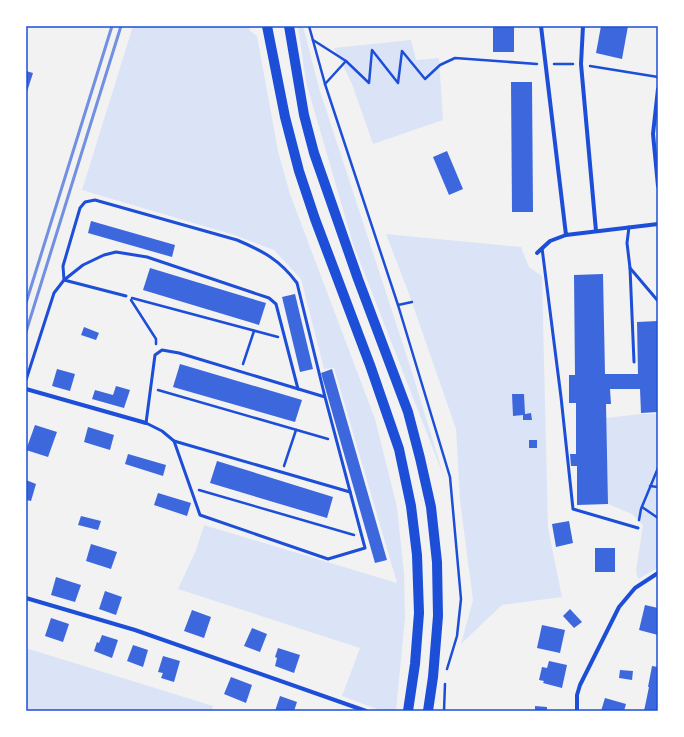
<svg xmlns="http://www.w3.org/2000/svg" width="684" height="737" font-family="Signika,sans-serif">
<rect width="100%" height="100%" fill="#f2f2f2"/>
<!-- green -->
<g fill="#dbe4f7">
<polygon points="133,26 251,26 249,30 257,36 278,151 290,194 375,419 397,507 404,573 405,618 396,711 382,711 342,696 360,648 178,589 196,550 204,525 397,583 334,368 324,369 301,279 274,250 234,235 82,190"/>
<polygon points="298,26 303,26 319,88 411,369 444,477 353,244 306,82"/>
<polygon points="411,40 416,60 439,58 443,120 373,144 352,84 334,48"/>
<polygon points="386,234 521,247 529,267 542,276 548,528 562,597 502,605 461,644 473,600 460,501 456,429 409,294"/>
<polygon points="641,414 658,414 658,568 638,579 636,571 643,525 632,514 608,504 606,418"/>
<polygon points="26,648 213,706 212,711 26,710"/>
</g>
<!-- building -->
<g fill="#3d67dc">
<rect x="493" y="26" width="21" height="26"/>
<polygon points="601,26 628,26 622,59 596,53"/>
<polygon points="26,71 33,73 26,95"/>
<polygon points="511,82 532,82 533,212 512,212"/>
<polygon points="447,151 463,189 449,195 433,157"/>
<polygon points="91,221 175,245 172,257 88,233"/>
<polygon points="150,268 266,303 259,325 143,290"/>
<polygon points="603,274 605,374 638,374 637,322 658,321 658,412 641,413 640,389 610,389 611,404 606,404 608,504 577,505 577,466 571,466 570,454 576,454 576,403 569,403 569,375 575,375 574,275"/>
<polygon points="295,294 313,369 300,372 282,297"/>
<polygon points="84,327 99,333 96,340 81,335"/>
<polygon points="180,364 302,400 295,422 173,387"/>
<polygon points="57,369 75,374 70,391 52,386"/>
<polygon points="332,369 387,560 375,563 321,373"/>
<polygon points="116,386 130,390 124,408 92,399 95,390 113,395"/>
<polygon points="512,394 524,394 525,414 531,413 532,420 523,420 523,415 513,416"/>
<polygon points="35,425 57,432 48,457 26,450"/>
<polygon points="88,427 114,435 110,450 84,442"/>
<rect x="529" y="440" width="8" height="8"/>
<polygon points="128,454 166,465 163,476 125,464"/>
<polygon points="217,461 333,497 327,518 210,483"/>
<polygon points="26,480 36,484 31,501 26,500"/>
<polygon points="158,493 191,503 187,516 154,505"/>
<polygon points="81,516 101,521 98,530 78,525"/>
<polygon points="569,521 573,543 556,547 552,524"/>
<polygon points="91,544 117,552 111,569 86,561"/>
<rect x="595" y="548" width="20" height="24"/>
<polygon points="56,577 81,585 75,602 51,595"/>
<polygon points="105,591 122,597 116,615 99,609"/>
<polygon points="645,605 658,608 658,635 639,630"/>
<polygon points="570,609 582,622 574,628 563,616"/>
<polygon points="192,610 211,617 204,638 184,631"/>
<polygon points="51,618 69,624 63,642 45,636"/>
<polygon points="542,625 565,630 560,653 537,648"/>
<polygon points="252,628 267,634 260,652 244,646"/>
<polygon points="102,635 118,640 112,658 94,651 97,642 99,643"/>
<polygon points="133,645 148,650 143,667 127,661"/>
<polygon points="278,648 300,655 294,673 275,666 277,658 275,657"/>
<polygon points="163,656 180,661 174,682 161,678 163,673 158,672"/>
<polygon points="549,661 567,665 562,688 543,683 544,681 539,680 542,667 547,668"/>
<polygon points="652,666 658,667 658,711 644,711 649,687 648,687"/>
<polygon points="620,670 633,671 632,680 619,678"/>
<polygon points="231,677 252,685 246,703 224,694"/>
<polygon points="280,696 297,702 294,711 275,711"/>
<polygon points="605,698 626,704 624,711 601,711"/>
<polygon points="535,706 547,707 547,711 535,711"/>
</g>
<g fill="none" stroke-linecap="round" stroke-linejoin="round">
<!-- path -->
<g stroke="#1d4ed8" stroke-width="2.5">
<polyline points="309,26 325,84 398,305 450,477 461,599 457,636 447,669"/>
<polyline points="313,40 346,61 369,83 372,50 398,83 402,51 425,79 440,65 455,58 537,64"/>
<polyline points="554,64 573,64"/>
<polyline points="590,66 658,77"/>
<polyline points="325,84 346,61"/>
<polyline points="132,298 278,337"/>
<polyline points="131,300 156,339 156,344"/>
<polyline points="398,305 412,302"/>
<polyline points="243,364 254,331"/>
<polyline points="158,390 328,439"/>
<polyline points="284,466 296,430"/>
<polyline points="650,486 658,487"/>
<polyline points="199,490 354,535"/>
<polyline points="642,507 658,518"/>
<polyline points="639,520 641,509 658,468"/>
<polyline points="444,711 445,684"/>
</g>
<!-- service -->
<g stroke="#1d4ed8" stroke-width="3">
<polyline points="629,227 627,243 630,268 658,301"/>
<polyline points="542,248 561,397 573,509 638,528"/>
<polyline points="630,268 634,362"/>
<polyline points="126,296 64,280 83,265 104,255 116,252 147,257 269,298 276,304 298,389"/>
<path d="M26,380L54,293L64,280L63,266L80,208L85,202L95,200L237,240C263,251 280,260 297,283L325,397L365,548L328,559L200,515L174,441L162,431L146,423L155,355L162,350L179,353L325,397"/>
<polyline points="174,441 350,492"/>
</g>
<!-- minor -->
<g stroke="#1d4ed8" stroke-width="4">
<polyline points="541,26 566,235 658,224"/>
<polyline points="583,26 581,64 596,231"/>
<polyline points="658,89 653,134 658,186"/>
<polyline points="537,253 550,241 566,235"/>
<polyline points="26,389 146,423"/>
<polyline points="26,598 135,630 366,711"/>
<polyline points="577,711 577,695 580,685 619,607 635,588 658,573"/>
</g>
<!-- primary -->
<g stroke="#1d4ed8" stroke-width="10">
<polyline points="267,26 285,117 299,171 315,219 370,365 399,449 411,506 417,555 419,613 415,664 408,711"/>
<polyline points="289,26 304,115 314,153 358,279 408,412 420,458 431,507 437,562 438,616 433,677 428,711"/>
</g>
<!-- rail -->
<g stroke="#7290e2" stroke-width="3">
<polyline points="26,303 112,26"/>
<polyline points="26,332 121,26"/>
</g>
</g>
<!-- border -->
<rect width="684" height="737" fill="none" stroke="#ffffff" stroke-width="54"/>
<rect x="27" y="27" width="630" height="683" fill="none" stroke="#1d4ed8" stroke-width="1.5"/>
</svg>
